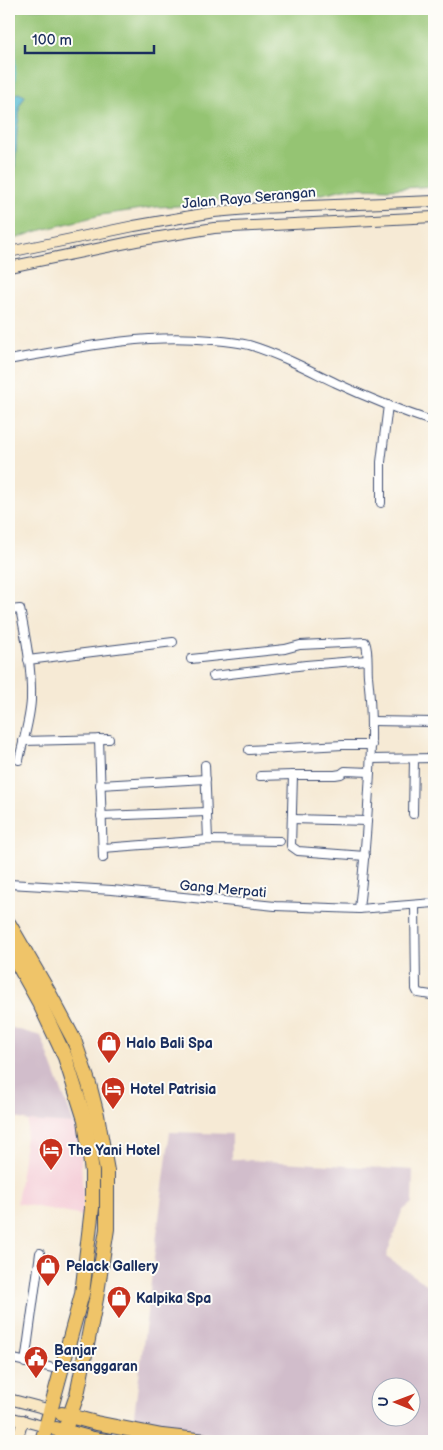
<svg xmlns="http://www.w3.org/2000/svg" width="443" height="1450" font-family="'Balsamiq Sans',sans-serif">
<rect width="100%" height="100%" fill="#fdfcf7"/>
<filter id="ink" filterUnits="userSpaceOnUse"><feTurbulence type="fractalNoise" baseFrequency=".02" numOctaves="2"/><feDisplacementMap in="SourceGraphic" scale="10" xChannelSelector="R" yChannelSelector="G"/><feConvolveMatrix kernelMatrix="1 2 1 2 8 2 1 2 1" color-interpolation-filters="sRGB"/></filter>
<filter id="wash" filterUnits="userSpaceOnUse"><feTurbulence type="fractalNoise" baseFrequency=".0096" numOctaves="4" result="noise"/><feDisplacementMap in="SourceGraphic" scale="20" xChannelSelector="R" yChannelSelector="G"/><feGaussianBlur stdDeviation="1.12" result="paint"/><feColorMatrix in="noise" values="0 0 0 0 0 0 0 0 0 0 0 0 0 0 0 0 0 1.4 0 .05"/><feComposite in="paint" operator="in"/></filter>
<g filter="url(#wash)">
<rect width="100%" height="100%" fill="#f6ead5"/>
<!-- built -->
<polygon fill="#f5cfd9" points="28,1121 74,1124 80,1145 83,1197 83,1216 17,1203"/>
<!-- industrial -->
<g fill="#d1bdcb" fill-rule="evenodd">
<polygon points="9,1027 41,1036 74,1124 28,1121 9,1116"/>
<path d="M170,1132L232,1134V1159L413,1170L412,1203L402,1211L386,1257L434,1289V1431L433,1441H277L203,1434L133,1424ZM380,1388H410V1418H380Z"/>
</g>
<!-- green -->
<polygon fill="#95c473" stroke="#587a68" points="16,9 434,9 434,186 388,189 355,188 344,189 322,194 289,194 199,202 178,206 156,207 101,215 34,232 12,240 17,128 19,117 19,106 25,96 18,93 10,98 9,107 9,25 13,25 17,12"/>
<!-- water -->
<polygon fill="#53bad1" stroke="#377498" points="18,93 25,96 19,106 19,117 17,128 9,283 9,107 10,98"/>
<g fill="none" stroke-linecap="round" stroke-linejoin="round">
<!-- stream -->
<polyline stroke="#53bad1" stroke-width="2.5" points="9,33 15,41 14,98"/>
</g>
</g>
<g filter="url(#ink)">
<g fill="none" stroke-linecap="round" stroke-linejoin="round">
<defs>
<g id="street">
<path d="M9,360C76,348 143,333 212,340C224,341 237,342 249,345C279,354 307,369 336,383C368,398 401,411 434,422"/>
<polyline points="381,503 381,462 388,405"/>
<path d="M9,610L20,609C26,638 32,669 31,700C30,720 23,741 19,760"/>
<path d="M191,659L285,649L300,645L365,642C369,651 367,665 368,676C373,720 371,761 368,806C366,840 363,874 359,909"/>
<polyline points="28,660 173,642"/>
<polyline points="213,676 306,665 367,660"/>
<polyline points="372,721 434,722"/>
<polyline points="99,739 103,858"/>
<polyline points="23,741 109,739"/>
<polyline points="249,750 343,745 372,745"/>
<polyline points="371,759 434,758"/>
<polyline points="205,765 208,840"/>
<polyline points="260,776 293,775"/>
<polyline points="100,785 206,779"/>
<polyline points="413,814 414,759"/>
<polyline points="101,816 207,812"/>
<polyline points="292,819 367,821"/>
<polyline points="103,848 208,840 280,841"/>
<polyline points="365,856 298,851 291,846 293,775 335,775 341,774 345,771 370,772"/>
<polyline points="9,884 112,890 275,906 359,909 434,903"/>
<polyline points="415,905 416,989 418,993 431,995"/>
<polyline points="9,1358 62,1370"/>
<polyline points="25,1363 40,1253"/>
</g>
<g id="secondary">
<polyline points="9,252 134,226 214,212 260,208 434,201"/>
<polyline points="9,267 136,241 214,228 434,217"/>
<polyline points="9,1399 51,1410"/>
<polyline points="9,1417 46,1427"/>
<polyline points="17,1441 23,1420"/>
</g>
<g id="highway">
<polyline points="9,924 49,993 74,1040 89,1084 97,1115 107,1171 107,1229 96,1299 77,1395 61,1441"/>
<polyline points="9,948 39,1002 65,1057 85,1120 92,1172 92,1208 82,1294 42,1441"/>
<polyline points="62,1414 96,1423 162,1436 206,1441"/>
<polyline points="56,1429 93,1439 106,1441"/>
</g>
</defs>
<!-- street casing -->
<use href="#street" stroke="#3c4b70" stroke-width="10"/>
<!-- secondary casing -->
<use href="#secondary" stroke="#3c4b70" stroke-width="12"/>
<!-- highway casing -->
<use href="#highway" stroke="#3c4b70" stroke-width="16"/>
<!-- street -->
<use href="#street" stroke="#fff" stroke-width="8"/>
<!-- secondary -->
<use href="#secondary" stroke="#f9e7c3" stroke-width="10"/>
<!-- highway -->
<use href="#highway" stroke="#efc469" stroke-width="14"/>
</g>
</g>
<!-- icons -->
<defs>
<symbol id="shop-pin" viewBox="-11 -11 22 30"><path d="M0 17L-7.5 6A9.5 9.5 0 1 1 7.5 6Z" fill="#c8321e" stroke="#fdfcf7"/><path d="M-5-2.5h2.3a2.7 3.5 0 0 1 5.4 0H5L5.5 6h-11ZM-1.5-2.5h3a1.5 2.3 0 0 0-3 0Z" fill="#fff"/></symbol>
<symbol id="hotel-pin" viewBox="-11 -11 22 30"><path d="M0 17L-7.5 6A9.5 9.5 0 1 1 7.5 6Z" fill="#c8321e" stroke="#fdfcf7"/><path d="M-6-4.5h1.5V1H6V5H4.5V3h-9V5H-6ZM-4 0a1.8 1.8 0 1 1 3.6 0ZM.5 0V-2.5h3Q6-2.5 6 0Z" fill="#fff"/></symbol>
<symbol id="civic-pin" viewBox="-11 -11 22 30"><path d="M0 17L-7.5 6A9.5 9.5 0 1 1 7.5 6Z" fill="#c8321e" stroke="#fdfcf7"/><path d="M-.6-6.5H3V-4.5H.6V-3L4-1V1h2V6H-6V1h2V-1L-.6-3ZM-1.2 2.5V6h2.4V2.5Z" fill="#fff"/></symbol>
</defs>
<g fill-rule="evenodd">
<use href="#shop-pin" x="95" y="1029" width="28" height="38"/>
<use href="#hotel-pin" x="99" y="1075" width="28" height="38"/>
<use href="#hotel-pin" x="37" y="1136" width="28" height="38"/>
<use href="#shop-pin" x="34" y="1252" width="28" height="38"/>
<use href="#shop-pin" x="105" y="1284" width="28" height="38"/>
<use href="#civic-pin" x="22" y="1344" width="28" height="38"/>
</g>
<g text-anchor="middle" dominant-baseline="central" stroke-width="4" stroke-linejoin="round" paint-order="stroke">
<!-- street labels -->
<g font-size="14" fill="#1b2f5e" stroke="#fdfcf7">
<text transform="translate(249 198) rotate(-5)">Jalan Raya Serangan</text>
<text transform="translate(223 889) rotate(5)">Gang Merpati</text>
</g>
<!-- poi labels -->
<g font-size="14" font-weight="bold" fill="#1b2f5e" stroke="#fdfcf7" text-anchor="start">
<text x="126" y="1043">Halo Bali Spa</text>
<text x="130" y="1089">Hotel Patrisia</text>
<text x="68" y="1150">The Yani Hotel</text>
<text x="66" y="1266">Pelack Gallery</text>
<text x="136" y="1298">Kalpika Spa</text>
<text x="54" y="1350">Banjar<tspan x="54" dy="16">Pesanggaran</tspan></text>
</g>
</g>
<!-- margin -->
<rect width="443" height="1450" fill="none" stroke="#fdfcf7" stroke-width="30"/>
<!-- north arrow -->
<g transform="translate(396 1402) rotate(271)"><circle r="24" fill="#fdfcf7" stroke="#a3aaba"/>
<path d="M0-4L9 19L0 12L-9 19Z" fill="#c8321e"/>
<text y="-8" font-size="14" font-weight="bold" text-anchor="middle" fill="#1b2f5e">U</text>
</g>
<!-- scale -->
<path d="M25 45v8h129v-8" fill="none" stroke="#1b2f5e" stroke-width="2.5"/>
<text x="32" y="45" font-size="15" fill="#1b2f5e" stroke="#fdfcf7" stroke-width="4" paint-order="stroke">100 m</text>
</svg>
